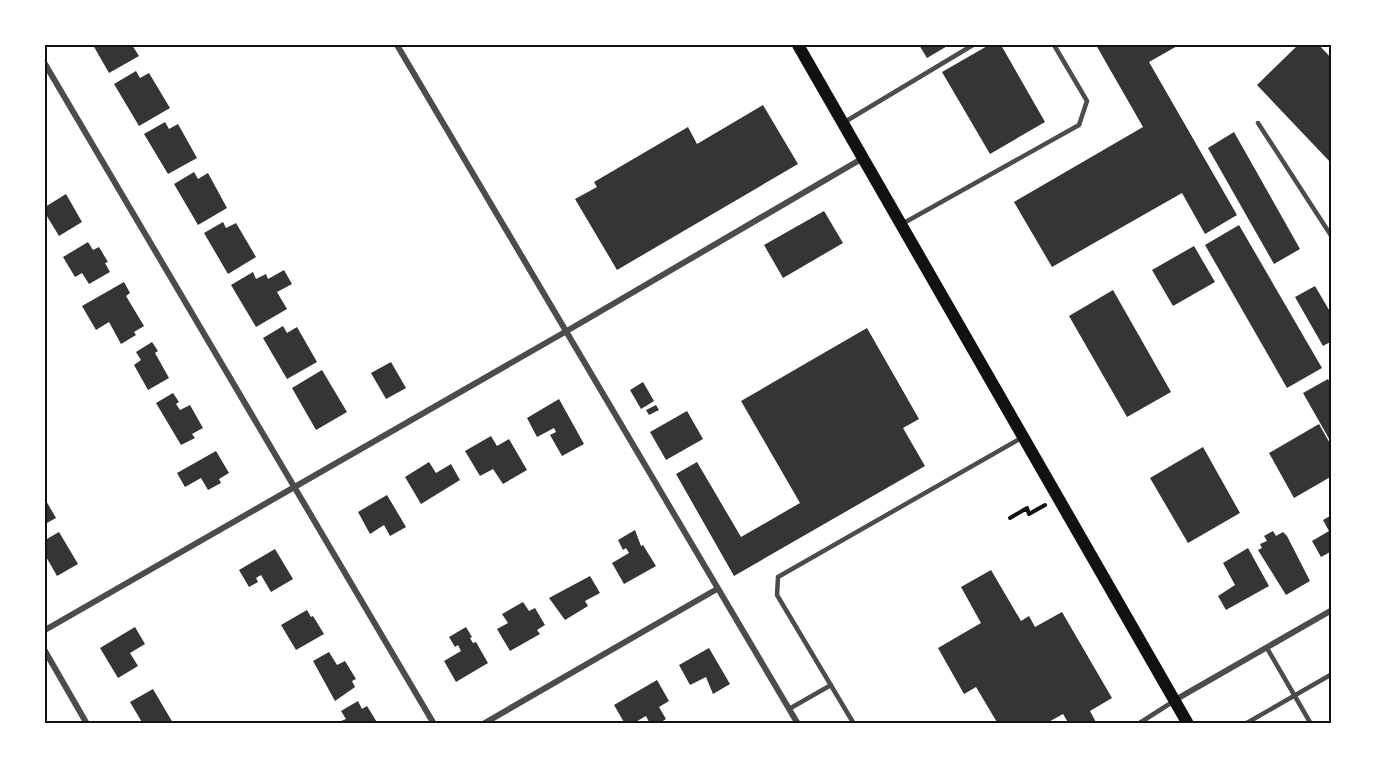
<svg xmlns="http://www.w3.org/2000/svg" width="1377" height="769" font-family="Ubuntu,sans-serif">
<rect width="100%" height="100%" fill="#fff"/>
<!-- building -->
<g fill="#353535">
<polygon points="93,45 132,45 139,56 109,73"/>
<polygon points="919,45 949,45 927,58"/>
<polygon points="989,45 1001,45 1045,122 990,154 942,72"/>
<polygon points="1096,45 1179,45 1149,62 1237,215 1205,234 1182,193 1052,267 1014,202 1143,127"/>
<polygon points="1298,45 1319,45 1332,59 1332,164 1257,85"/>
<polygon points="136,71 140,78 149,73 170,108 139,126 114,84"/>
<polygon points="763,105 798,164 617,270 575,199 597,187 594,182 688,127 697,144"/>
<polygon points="165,122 169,129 178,124 197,158 168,174 144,134"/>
<polygon points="1234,132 1300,249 1274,264 1208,148"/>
<polygon points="194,172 198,179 208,173 227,208 198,225 174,184"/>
<polygon points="66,194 82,222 59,236 45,213 45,207"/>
<polygon points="824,211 843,243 783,278 764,245"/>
<polygon points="223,222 226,228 236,223 256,257 228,274 204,233"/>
<polygon points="1239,225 1322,368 1287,388 1205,245"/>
<polygon points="88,242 93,250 99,247 108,262 105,263 110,272 89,284 82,273 75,277 63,257"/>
<polygon points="1194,246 1215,282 1173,306 1152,270"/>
<polygon points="284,270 292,284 277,292 287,309 256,327 231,285 253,272 256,279 266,274 268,279"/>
<polygon points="124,282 130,293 126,296 144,326 134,332 136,335 121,344 109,322 96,330 82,306"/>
<polygon points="1315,286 1332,315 1332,341 1323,346 1295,297"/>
<polygon points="1113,290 1171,392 1127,417 1069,316"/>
<polygon points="283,326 287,333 297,327 317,362 287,379 263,338"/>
<polygon points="867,328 919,419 903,428 925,466 734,576 676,474 697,462 741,537 800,503 741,401"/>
<polygon points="152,342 158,351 155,353 169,378 148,390 134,365 141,360 136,352"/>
<polygon points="391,362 406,388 386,399 371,373"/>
<polygon points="322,370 347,412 316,430 292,388"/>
<polygon points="1328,379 1332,386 1332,444 1303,393"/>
<polygon points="643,382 654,401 641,409 630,390"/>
<polygon points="173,393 179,402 176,404 180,410 190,405 203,428 192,434 195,438 181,445 156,403"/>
<polygon points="559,399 584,444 562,456 550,435 556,432 554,428 537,437 527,418"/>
<polygon points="656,405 659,410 649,415 646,410"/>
<polygon points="687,411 703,439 666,460 650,432"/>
<polygon points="1319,424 1332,447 1332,476 1294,498 1269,453"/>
<polygon points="491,436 497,446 509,439 527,470 503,484 493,469 480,476 465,451"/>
<polygon points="1203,447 1240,513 1188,543 1150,478"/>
<polygon points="216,451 229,473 219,479 221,483 208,490 201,478 185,487 177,473"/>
<polygon points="429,462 436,473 451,464 460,480 421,504 405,477"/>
<polygon points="387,495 406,527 390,536 384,525 370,534 358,512"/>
<polygon points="45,499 56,518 45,524"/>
<polygon points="1332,515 1332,551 1321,557 1312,541 1329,531 1323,520"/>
<polygon points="635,530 641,546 643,545 656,566 624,584 612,563 629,553 626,548 623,550 618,540"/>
<polygon points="1273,531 1276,536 1283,532 1287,536 1310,581 1286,595 1258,550 1262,548 1260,544 1267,541 1264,536"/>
<polygon points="59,532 78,564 57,576 45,555 45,540"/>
<polygon points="1248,548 1269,586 1226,610 1218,596 1235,585 1223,563"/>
<polygon points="275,549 293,579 271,592 261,575 256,578 258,582 249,587 239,570"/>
<polygon points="991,570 1021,621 1029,616 1035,627 1062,612 1112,698 1090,711 1097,724 1069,724 1063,714 1045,724 998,724 976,687 964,694 938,648 981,623 961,587"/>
<polygon points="590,576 600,593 585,601 588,606 565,620 549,598"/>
<polygon points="523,602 529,611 535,608 545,625 537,630 540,634 510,651 497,629 508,623 502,614"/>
<polygon points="307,610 311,617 313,616 324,634 296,650 281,625"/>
<polygon points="135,627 145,644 130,653 138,666 118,678 100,648"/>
<polygon points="466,627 472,637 470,638 473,643 476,642 488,663 456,682 444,661 461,651 458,645 455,647 449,637"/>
<polygon points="709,648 730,684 713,694 706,677 690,685 679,665"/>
<polygon points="329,652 337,665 345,661 356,679 352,681 355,687 335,701 313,661"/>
<polygon points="657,680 669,701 659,707 666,719 658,724 650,724 646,716 632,724 625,724 614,705"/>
<polygon points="153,689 173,723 171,724 143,724 130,702"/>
<polygon points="358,701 362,709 367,706 378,724 343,724 341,721 346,719 341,711"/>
</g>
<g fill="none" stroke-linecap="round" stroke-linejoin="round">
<!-- path -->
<polyline stroke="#111" stroke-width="4" points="1010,518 1027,508 1029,514 1045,505"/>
<!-- service -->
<g stroke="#4c4c4c" stroke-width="4.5">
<polyline points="843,123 973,45"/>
<polyline points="1258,123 1332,237"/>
<polyline points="902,224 1079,125 1087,101 1054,45"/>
<polyline points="1267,648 1311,724"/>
<polyline points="789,709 831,685"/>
<polyline points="854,724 777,595 778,577 1023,437"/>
<polyline points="1138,724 1174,701"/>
<polyline points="1245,724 1332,674"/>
</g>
<!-- minor -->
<g stroke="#4c4c4c" stroke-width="6">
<polyline points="397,45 798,724"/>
<polyline points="45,64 434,724"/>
<polyline points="45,630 565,332 863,158"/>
<polyline points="45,651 87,724"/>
<polyline points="1175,700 1332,610"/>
<polyline points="483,724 717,589"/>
</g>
<!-- secondary -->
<polyline stroke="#111" stroke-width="12" points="798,45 1188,724"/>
</g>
<!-- border -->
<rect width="1377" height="769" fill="none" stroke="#ffffff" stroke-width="93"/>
<rect x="46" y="46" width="1284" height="676" fill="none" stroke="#111" stroke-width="2"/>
</svg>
